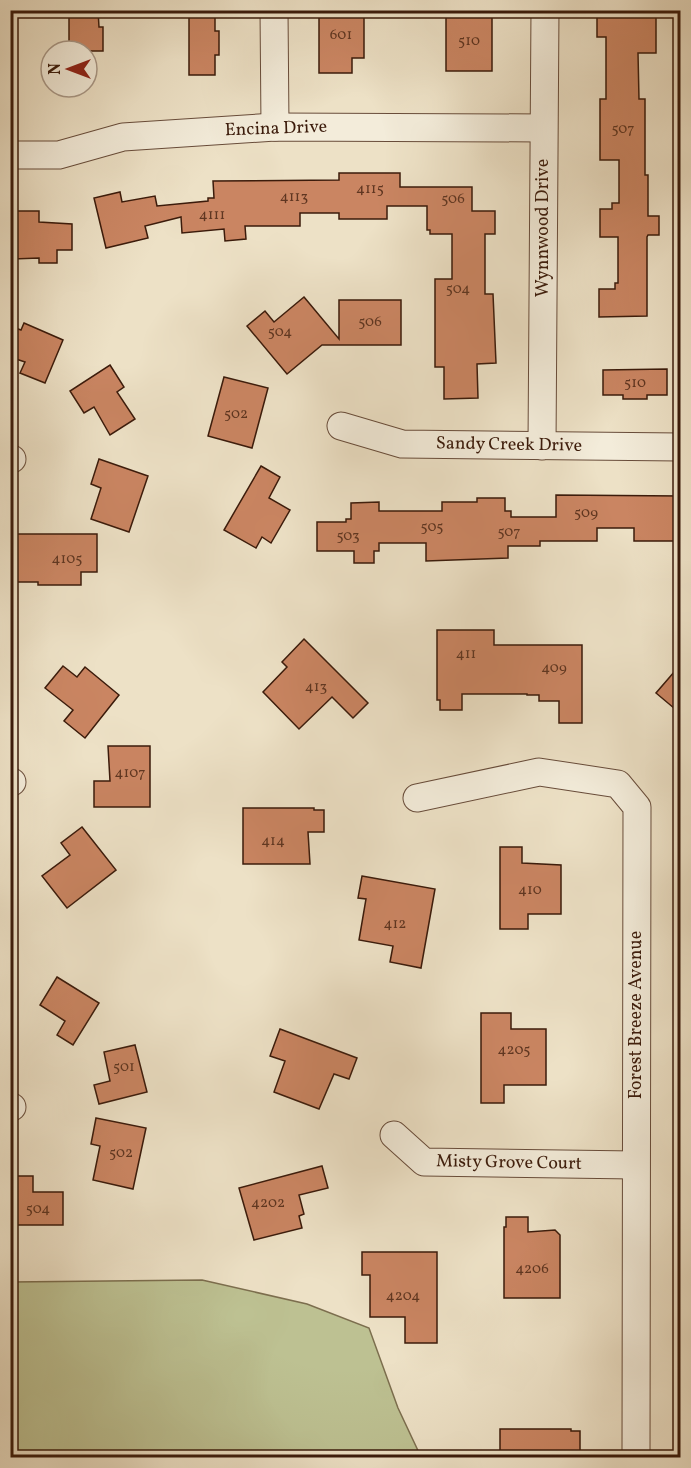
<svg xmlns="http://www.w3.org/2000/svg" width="691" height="1468" font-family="Vollkorn,serif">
<rect width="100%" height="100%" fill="#ede1c6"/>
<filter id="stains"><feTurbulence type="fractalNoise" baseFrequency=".00333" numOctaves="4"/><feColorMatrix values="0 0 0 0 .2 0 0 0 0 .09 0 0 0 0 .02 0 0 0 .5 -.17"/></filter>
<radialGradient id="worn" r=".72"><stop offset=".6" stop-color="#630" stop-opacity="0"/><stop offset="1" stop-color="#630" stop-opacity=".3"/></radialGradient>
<!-- green -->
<polygon fill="#bdc192" stroke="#7c6e4e" stroke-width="1.5" points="202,1280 307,1304 369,1328 398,1408 421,1457 11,1457 11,1282"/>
<!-- water -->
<polygon fill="#99beb5" stroke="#737d71" stroke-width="1.5" points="674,946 680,946 680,1271 679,1271"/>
<!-- building -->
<g fill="#ca8562" stroke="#3b1b0b" stroke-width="1.5">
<polygon points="69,10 98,10 99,27 103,27 103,51 69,51"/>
<rect x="446" y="10" width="46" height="61"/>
<polygon points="189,11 215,11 215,31 219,31 219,55 215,55 215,75 189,75"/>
<polygon points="319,12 364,12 364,58 352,58 352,73 319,73"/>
<polygon points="597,16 656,16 656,53 638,53 639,99 645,99 645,175 648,175 648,216 659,216 659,235 648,235 647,237 647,316 599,317 599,289 615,289 615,283 618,283 618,237 600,237 600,209 612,209 612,203 619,203 619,160 600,160 600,99 606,99 606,37 597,37"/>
<polygon points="339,173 400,173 400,187 472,187 472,211 495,211 495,234 485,234 485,294 493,294 496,363 477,364 478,398 444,399 444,367 435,367 435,279 452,279 452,234 430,234 430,230 427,230 427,206 387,206 387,219 339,219 339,213 300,213 300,226 245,226 246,239 225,241 224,229 182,233 181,217 145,226 148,238 106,248 94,198 120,192 122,202 155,196 157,206 208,201 208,198 214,198 213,181 339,180"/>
<polygon points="12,211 39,211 39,222 72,224 72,250 57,250 57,263 39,263 39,258 13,259"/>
<polygon points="304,297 339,339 339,300 401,300 401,345 322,345 287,374 247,326 265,311 274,322"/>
<polygon points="24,323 63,340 45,383 20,373 25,362 10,357 10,326 21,330"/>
<polygon points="110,365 124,387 117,392 135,419 110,435 94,407 84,413 70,391"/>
<polygon points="667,369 667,395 647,395 647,399 623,399 623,395 603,395 603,370"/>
<polygon points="224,377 268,388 252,448 208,436"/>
<polygon points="99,459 148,476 129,532 91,519 101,488 91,484"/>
<polygon points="261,466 280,477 269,498 290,510 271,543 262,537 256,548 224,530"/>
<polygon points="556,495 681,496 681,541 634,541 634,528 597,528 597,541 540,541 540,546 508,546 508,558 426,561 426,543 379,543 379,551 374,551 374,563 354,563 354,551 317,551 317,522 346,522 346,519 351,519 351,503 379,502 379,511 442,511 442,502 477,502 477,498 505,498 505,511 511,511 511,517 556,517"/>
<polygon points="10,534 97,534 97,572 81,572 81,585 38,585 38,582 10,582"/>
<polygon points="437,630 494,630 494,645 582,645 582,723 559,723 559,701 539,701 539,695 527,695 527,694 462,694 462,710 440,710 440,700 437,700"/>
<polygon points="304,639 368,703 353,718 332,697 299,729 263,692 287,667 282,662"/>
<polygon points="681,664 681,714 656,693"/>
<polygon points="63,666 77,677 85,667 119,695 85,738 64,721 73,710 45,688"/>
<polygon points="108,746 150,746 150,807 94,807 94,781 110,781"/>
<polygon points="243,808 314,808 314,810 324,810 324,832 308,832 310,864 243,864"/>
<polygon points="82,827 116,870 67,908 42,876 70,855 61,843"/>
<polygon points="500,847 522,847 522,863 561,865 561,914 528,914 528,929 500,929"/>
<polygon points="362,876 435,889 421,968 390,962 393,946 359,940 366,899 358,898"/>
<polygon points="57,977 99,1003 73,1045 57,1035 65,1021 40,1005"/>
<polygon points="481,1013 511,1013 511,1029 546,1029 546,1085 504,1085 504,1103 481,1103"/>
<polygon points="280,1029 357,1058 349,1079 334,1074 319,1109 274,1092 285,1061 270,1056"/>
<polygon points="135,1045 147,1092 99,1104 94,1085 110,1081 104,1052"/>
<polygon points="96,1118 146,1128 133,1189 93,1180 100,1146 91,1144"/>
<polygon points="322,1166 328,1188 299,1195 304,1214 299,1216 302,1228 254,1240 239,1188"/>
<polygon points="14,1176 33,1176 33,1192 63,1192 63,1225 14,1225"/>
<polygon points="506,1217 528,1217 528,1232 555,1230 560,1235 560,1298 504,1298 504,1227 506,1227"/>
<polygon points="362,1252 437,1252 437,1343 405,1343 405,1317 370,1317 370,1275 362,1275"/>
<polygon points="500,1429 571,1429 571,1431 580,1431 580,1454 560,1454 560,1458 500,1458"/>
</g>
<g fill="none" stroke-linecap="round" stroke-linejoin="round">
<defs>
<g id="minor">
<polyline points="274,10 275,127"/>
<polyline points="10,155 59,155 123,137 275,127 543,128"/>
<polyline points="341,426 402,444 680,447"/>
<polyline points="542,446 545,10"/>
<polyline points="10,459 12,459"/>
<polyline points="10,782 12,782"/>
<polyline points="417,798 539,772 618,784 637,807 636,1458"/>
<polyline points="10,1107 12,1107"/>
<polyline points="394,1135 424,1162 635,1165"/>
</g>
</defs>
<!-- minor casing -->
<use href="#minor" stroke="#684c3a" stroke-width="29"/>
<!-- minor -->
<use href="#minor" stroke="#f3ecda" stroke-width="27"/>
</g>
<g text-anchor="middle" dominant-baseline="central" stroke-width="4.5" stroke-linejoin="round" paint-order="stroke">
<!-- number labels -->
<g font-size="15" fill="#5f3621">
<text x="341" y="35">601</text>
<text x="469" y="41">510</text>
<text x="623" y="129">507</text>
<text x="370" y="189">4115</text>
<text x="294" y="197">4113</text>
<text x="453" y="199">506</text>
<text x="212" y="215">4111</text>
<text x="458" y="289">504</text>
<text x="370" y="322">506</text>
<text x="280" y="332">504</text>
<text x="635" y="383">510</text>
<text x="236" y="414">502</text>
<text x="586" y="513">509</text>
<text x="432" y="527">505</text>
<text x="509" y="532">507</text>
<text x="348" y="536">503</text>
<text x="67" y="559">4105</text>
<text x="466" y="654">411</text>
<text x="554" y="668">409</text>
<text x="316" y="687">413</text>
<text x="130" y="773">4107</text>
<text x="273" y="841">414</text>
<text x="530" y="890">410</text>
<text x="395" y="924">412</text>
<text x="514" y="1050">4205</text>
<text x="124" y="1067">501</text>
<text x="121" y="1153">502</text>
<text x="268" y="1203">4202</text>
<text x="38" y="1209">504</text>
<text x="532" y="1269">4206</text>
<text x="403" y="1296">4204</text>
</g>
<!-- street labels -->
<g font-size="18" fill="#3b1b0b" stroke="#f3ecda">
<text transform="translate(276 129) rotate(-2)">Encina Drive</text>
<text transform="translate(543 228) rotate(-90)">Wynnwood Drive</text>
<text transform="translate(509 445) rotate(1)">Sandy Creek Drive</text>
<text transform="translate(636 1015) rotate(-90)">Forest Breeze Avenue</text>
<text transform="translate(509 1163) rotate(1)">Misty Grove Court</text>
</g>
</g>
<!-- margin -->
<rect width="691" height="1468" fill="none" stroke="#ede1c6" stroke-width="36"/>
<rect x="12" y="12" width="667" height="1444" fill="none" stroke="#3b1b0b" stroke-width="3"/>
<rect x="18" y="18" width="655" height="1432" fill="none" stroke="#3b1b0b" stroke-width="1.5"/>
<!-- north arrow -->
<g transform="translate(69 69) rotate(270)"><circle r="28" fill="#f3ecda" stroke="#a99887" stroke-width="1.5"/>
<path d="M0-4.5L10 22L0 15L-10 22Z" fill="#8f2418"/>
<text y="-9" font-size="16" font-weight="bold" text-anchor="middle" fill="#3b1b0b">N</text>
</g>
<rect width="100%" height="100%" filter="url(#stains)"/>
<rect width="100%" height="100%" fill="url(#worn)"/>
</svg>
